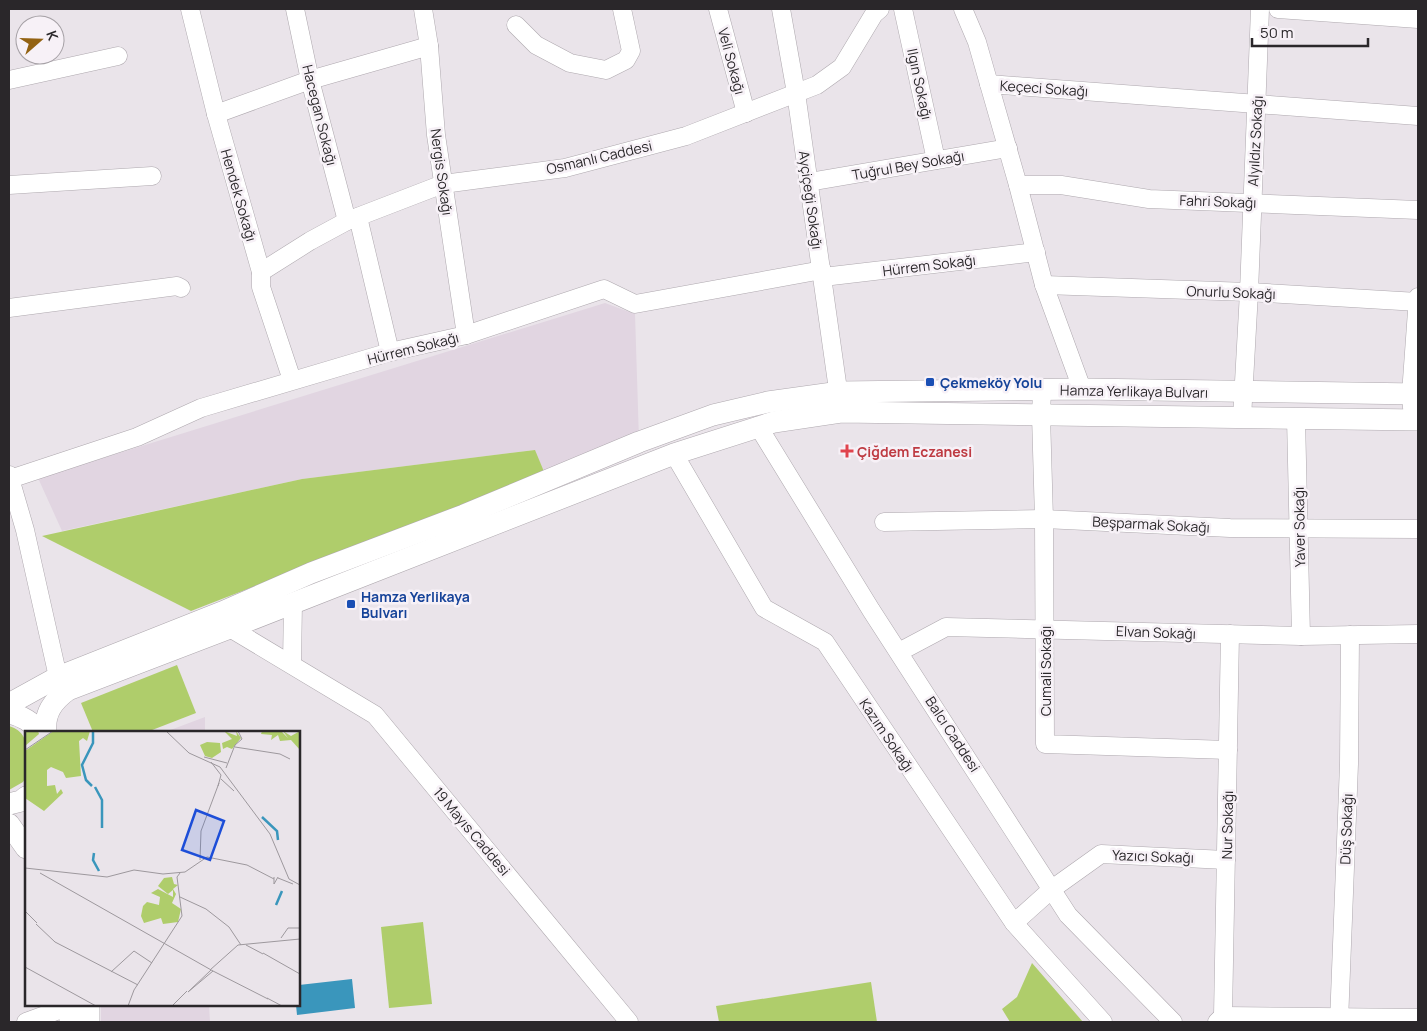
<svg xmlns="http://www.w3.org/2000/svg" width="1427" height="1031" font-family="Manrope,sans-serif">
<rect width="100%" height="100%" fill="#eae4ea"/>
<!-- built -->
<g fill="#e1d5e1">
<polygon points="605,303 635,314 639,440 545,474 534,450 302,479 62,531 38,478"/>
<polygon points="205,717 205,732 165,732"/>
<polygon points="101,1005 209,1005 210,1022 101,1022"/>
</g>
<!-- green -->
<g fill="#afcd6b">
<polygon points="535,450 545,474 191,611 42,536 302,479"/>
<polygon points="177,665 196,713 147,732 93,732 81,703"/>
<path d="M9,726C33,733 26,757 26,777L23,782L9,790Z"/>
<polygon points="423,922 432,1004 389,1008 381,927"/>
<polygon points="1032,963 1083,1022 1010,1022 1002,1009 1017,997"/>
<polygon points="871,982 877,1022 719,1022 716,1006"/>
</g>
<!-- water -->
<polygon fill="#3a96bc" points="352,979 355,1008 297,1015 296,1005 299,1005 299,985"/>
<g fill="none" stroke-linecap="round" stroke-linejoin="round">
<defs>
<g id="minor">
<polyline points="190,9 216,114 261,272 261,287 292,380"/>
<polyline points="295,9 310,80 347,221"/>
<polyline points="423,9 429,46 436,135 466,335"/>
<polyline points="718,9 746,113"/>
<polyline points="781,9 796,93 840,404"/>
<polyline points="903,9 936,160"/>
<polyline points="963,9 977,42 989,84"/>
<polyline points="1278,9 1418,19"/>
<polyline points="516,25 536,45 570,63 606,70 626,60 631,51 622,9"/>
<polyline points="9,80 118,56"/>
<polyline points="216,114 310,80 429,46"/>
<polyline points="809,182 1008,148"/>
<polyline points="9,185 152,176"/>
<polyline points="1018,185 1061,185 1149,199 1418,210"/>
<polyline points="358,217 390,352"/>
<polyline points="261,272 310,241 347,221 443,184 565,168 686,136 817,85 842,67 874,14 880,9"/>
<polyline points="823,277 1036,252"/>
<polyline points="1044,285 1249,292 1418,302"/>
<polyline points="9,308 177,286 181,288"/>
<polyline points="1082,389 1044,285 1018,185 989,84 1418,116"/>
<polyline points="1042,390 1041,415 1044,519 1045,744 1228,750"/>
<polyline points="1242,418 1249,292 1260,9"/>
<polyline points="1296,418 1301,636"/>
<polyline points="1413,420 1411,394 1418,297"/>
<polyline points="758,426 871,610 1068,915 1173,1022"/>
<polyline points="674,454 764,608 825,642 1014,923 1103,1022"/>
<polyline points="9,475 25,530 58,677"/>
<polyline points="10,479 137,437 201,408 390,352 466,335 604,289 635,304 822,270"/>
<polyline points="884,522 1044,519 1230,528 1418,529"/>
<polyline points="230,628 375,715 629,1022"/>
<polyline points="899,652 946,627 1301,636 1418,634"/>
<polyline points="292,664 293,602"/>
<polyline points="1014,923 1052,889 1101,854 1226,860"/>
<polyline points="1223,1016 1230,634"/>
<polyline points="26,1022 70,1006"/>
<polyline points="1217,1022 1223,1016 1418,1018"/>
<polyline points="1339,1022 1349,764 1350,635"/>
</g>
<g id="major">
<polyline points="9,704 58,677 222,612 311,573 464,515 639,442 713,415 768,402 840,392 1082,389 1418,394"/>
<path d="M9,713C23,716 31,722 41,732"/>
<path d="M46,732C44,713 53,701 68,690L230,628L674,454L774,422L841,412L1418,420"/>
<polyline points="9,804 21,801 26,797"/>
<polyline points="9,824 26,848"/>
<polyline points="70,1005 70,1022"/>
<polyline points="89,1005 89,1022"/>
</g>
</defs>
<!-- minor casing -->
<use href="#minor" stroke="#aea8ae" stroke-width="19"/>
<!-- major casing -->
<use href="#major" stroke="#aea8ae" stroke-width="22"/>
<!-- minor -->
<use href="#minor" stroke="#fff" stroke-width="18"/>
<!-- major -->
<use href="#major" stroke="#fff" stroke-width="21"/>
</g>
<!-- markers -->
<g fill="#1a4fb4" stroke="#f7f1f7" stroke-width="2">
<rect x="925" y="377" width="10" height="10" rx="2.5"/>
<rect x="346" y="599" width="10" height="10" rx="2.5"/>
</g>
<path fill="#e0444e" stroke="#f7f1f7" stroke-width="2" d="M844.5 443.5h5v5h5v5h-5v5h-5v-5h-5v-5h5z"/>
<g text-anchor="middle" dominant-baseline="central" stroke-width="5" stroke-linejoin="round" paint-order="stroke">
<!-- street labels -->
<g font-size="14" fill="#2a272a" stroke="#f7f1f7">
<text transform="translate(732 61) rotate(75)">Veli Sokağı</text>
<text transform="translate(920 84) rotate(78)">Ilgın Sokağı</text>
<text transform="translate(1044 88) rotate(4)">Keçeci Sokağı</text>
<text transform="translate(320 115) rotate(76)">Hacegan Sokağı</text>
<text transform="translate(1255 141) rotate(-87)">Alyıldız Sokağı</text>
<text transform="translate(599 157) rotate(-13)">Osmanlı Caddesi</text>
<text transform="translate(908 165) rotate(-10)">Tuğrul Bey Sokağı</text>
<text transform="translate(442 172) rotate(82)">Nergis Sokağı</text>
<text transform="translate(239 195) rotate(74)">Hendek Sokağı</text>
<text transform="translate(811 200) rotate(82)">Ayçiçeği Sokağı</text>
<text transform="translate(1218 201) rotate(2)">Fahri Sokağı</text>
<text transform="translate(929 265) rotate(-7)">Hürrem Sokağı</text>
<text transform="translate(1231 292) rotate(2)">Onurlu Sokağı</text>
<text transform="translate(413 348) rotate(-14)">Hürrem Sokağı</text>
<text transform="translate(1134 391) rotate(1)">Hamza Yerlikaya Bulvarı</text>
<text transform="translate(1151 524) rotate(3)">Beşparmak Sokağı</text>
<text transform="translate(1299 527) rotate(-91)">Yaver Sokağı</text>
<text transform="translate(1156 632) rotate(2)">Elvan Sokağı</text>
<text transform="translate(1045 671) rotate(-90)">Cumali Sokağı</text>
<text transform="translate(953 734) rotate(57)">Balcı Caddesi</text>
<text transform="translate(887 735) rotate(56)">Kazım Sokağı</text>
<text transform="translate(1227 825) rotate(-89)">Nur Sokağı</text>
<text transform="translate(1346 829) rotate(-88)">Düş Sokağı</text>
<text transform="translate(472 831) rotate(50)">19 Mayıs Caddesi</text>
<text transform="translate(1153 856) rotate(2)">Yazıcı Sokağı</text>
</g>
<!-- transit labels -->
<g font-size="14" font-weight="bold" fill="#164399" stroke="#f7f1f7" text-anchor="start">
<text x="940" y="382">Çekmeköy Yolu</text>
<text x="361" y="596">Hamza Yerlikaya<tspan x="361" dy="16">Bulvarı</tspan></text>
</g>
<!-- health labels -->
<g font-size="14" font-weight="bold" fill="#be3a42" stroke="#f7f1f7" text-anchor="start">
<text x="857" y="451">Çiğdem Eczanesi</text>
</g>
</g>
<!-- overview -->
<g transform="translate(25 731)">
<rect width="275" height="275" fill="#eae4ea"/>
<path d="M0,0H13L14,3L0,15ZM65,0L62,10L58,7L54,10L56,45L41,47L38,41L26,36L22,39V55L30,54L32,63L36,58L38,62L19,80L0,67V20L27,1ZM199,0L212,5L211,0L216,7L207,18L202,16L198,18L197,12L207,8ZM237,0L257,1L263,7L258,0L266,5L275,0V19L266,9L255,10L253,4L246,9L247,4L236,3ZM182,11L195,12L196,21L187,27L180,25L175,14ZM139,147L147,146L149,153L153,154L148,158L151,163L147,172L156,178L153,191L138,193L136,187L119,192L116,185L118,175L122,171L134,174L135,166L126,162L133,158L148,166V159L143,163L133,155Z" fill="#afcd6b"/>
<path fill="none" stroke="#3a96bc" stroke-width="2.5" d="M67,55L61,49L57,34L68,12V0M70,56L77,69V97M237,86L252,100L253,109M69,122L68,129L74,140M251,174L257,160"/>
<path fill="none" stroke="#9d989d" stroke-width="1" d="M141,0L164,22L195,36L245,103L264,148L275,154M210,16L255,23L265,28M0,19L28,0M179,26L202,32M186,31L196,44L193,55M201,37L210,14L217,8L213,0M196,48L209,60M175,129L176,100L194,52M0,137L82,146L109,139L138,143L160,141L182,126L222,134L249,148M15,142L188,240M249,146V153L253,146M253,147L268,153M155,166L181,178L204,196L216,214M0,180L12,192M11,193L30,211L113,254M256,207L263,197H275M221,214L238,223M238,222L275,243M0,236L71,275M185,239L213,214L275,208M186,239L163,261L188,240M188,240L243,268M86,241L109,220L127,232M242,267L257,275M103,275L109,259L157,185L152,146L155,142M147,275L162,260"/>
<path fill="#1d4ed8" fill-opacity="0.15" stroke="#1d4ed8" stroke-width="2.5" d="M171,79L199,90L185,129L157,119Z"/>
<rect width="275" height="275" fill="none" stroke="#2a272a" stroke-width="2.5"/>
</g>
<!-- border -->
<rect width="1427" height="1031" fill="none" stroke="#2a272a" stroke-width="20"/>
<!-- north arrow -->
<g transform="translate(40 40) rotate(70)"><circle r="24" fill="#f7f1f7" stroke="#a5a0a5"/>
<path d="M0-4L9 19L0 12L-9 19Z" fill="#936212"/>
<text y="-8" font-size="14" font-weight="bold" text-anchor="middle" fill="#2a272a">K</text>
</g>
<!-- scale -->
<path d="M1252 38v8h116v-8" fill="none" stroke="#2a272a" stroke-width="2.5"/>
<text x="1260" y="38" font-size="15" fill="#2a272a" stroke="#f7f1f7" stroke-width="4" paint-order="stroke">50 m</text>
</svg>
